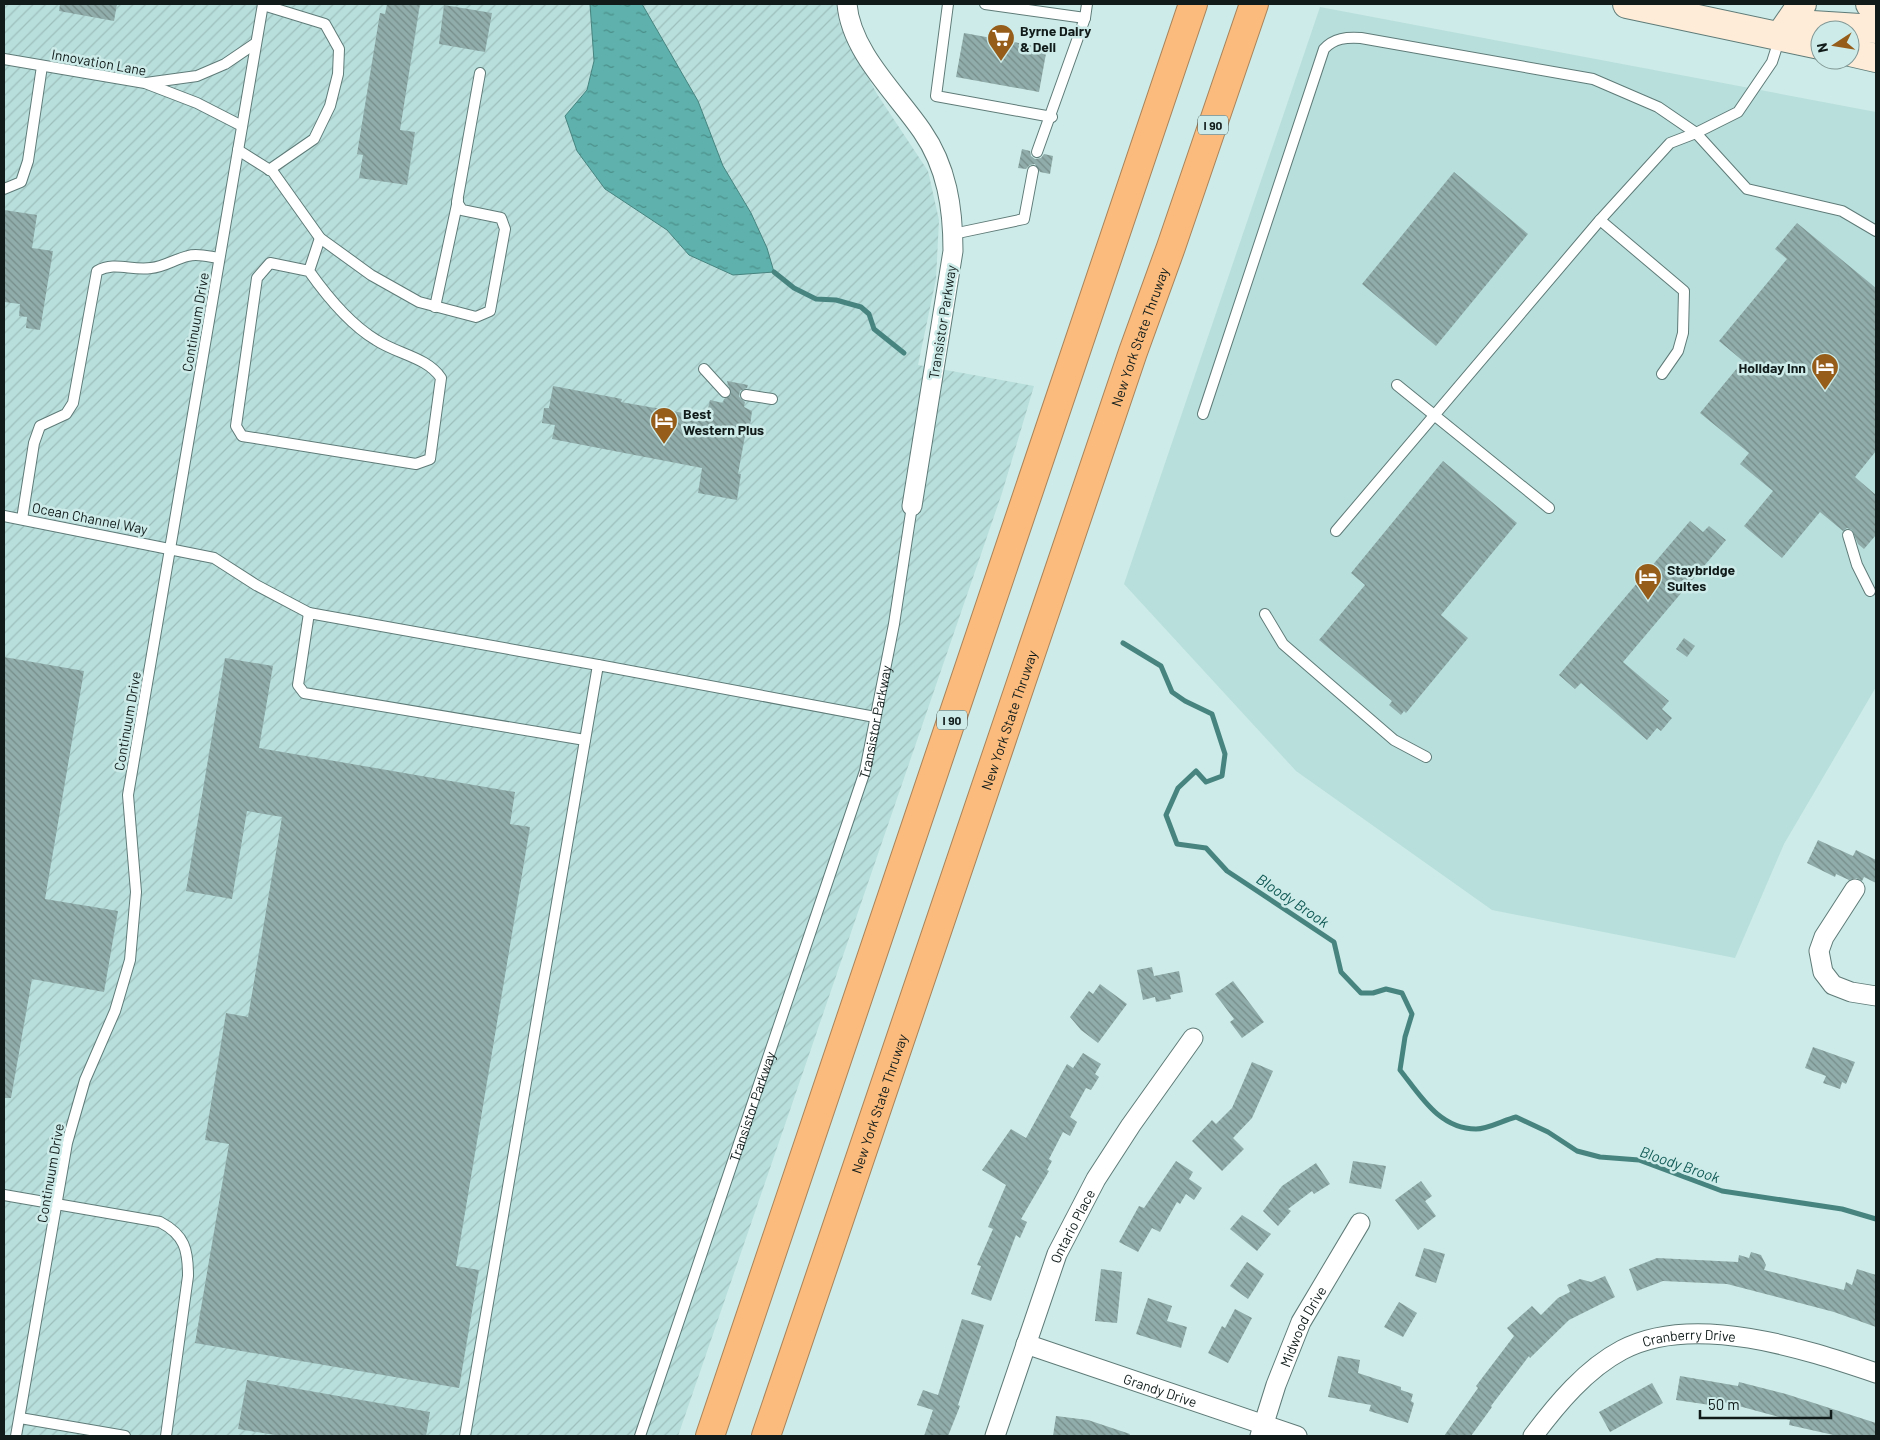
<svg xmlns="http://www.w3.org/2000/svg" width="1880" height="1440" font-family="Barlow,sans-serif">
<defs>
<pattern id="industrial-furrows" width="10" height="10" patternUnits="userSpaceOnUse" patternTransform="scale(1.25)"><rect width="10" height="10" fill="#b8dfdc"/><path d="M-1 1l2-2M0 10L10 0M9 11l2-2" fill="none" stroke="#9dbfbc"/></pattern>
<pattern id="water-ripples" width="26" height="14" patternUnits="userSpaceOnUse" patternTransform="scale(1.25)"><rect width="26" height="14" fill="#5eb1ac"/><path d="M2 4q2-2 4 0t4 0M15 11q2-2 4 0t4 0" fill="none" stroke="#4c8f8b"/></pattern>
<pattern id="building-back-hatch" width="6" height="6" patternUnits="userSpaceOnUse" patternTransform="scale(1.25)"><rect width="6" height="6" fill="#91adab"/><path d="M-1 5l2 2M0 0l6 6M5-1l2 2" fill="none" stroke="#758c8a"/></pattern>
</defs>
<rect width="100%" height="100%" fill="#cdebe8"/>
<!-- built -->
<polygon fill="#b8dfdc" points="1320,7 1876,112 1876,687 1784,844 1735,958 1492,910 1296,771 1124,584"/>
<!-- industrial -->
<polygon fill="url(#industrial-furrows)" points="4,4 836,4 840,26 877,94 928,171 939,220 936,279 918,365 1034,386 1002,493 678,1436 4,1436"/>
<!-- water -->
<polygon fill="url(#water-ripples)" stroke="#478480" points="590,4 642,4 698,101 723,166 751,213 767,248 774,272 733,275 689,255 667,230 605,189 577,151 565,116 587,90 594,61"/>
<g fill="none" stroke-linecap="round" stroke-linejoin="round">
<!-- stream -->
<g stroke="#478480" stroke-width="5">
<polyline points="774,272 794,288 816,299 836,300 861,307 869,314 874,329 904,353"/>
<path d="M1123,643L1161,666L1172,692L1185,701L1212,714L1225,754L1222,776L1206,782L1196,771L1178,788L1166,815L1177,844L1206,848L1227,871L1334,942L1341,972L1361,993H1373L1386,989L1402,993L1412,1014L1405,1037L1400,1070C1420,1095 1439,1129 1476,1129C1488,1129 1504,1120 1516,1117L1548,1132L1577,1151L1600,1157L1639,1160L1722,1191L1842,1209L1876,1219"/>
</g>
</g>
<!-- building -->
<g fill="url(#building-back-hatch)">
<polygon points="60,4 117,4 114,21 59,11"/>
<polygon points="387,4 420,4 400,130 415,132 407,185 359,178 363,155 357,154 380,13 385,14"/>
<polygon points="444,5 492,13 485,52 439,44"/>
<polygon points="964,33 1047,48 1039,92 956,77"/>
<polygon points="1022,149 1030,151 1031,156 1035,159 1041,158 1044,154 1053,156 1050,174 1040,172 1035,164 1030,165 1026,169 1018,168"/>
<polygon points="1454,172 1528,234 1436,346 1362,284"/>
<polygon points="4,210 37,215 32,248 53,251 40,330 26,328 27,317 19,316 20,304 4,302"/>
<polygon points="1797,223 1876,288 1876,451 1855,477 1876,495 1876,535 1864,549 1858,544 1852,530 1847,528 1843,531 1820,512 1782,558 1744,526 1773,491 1740,464 1749,453 1700,413 1743,361 1719,341 1787,259 1775,249"/>
<polygon points="727,381 748,385 747,388 740,391 739,397 745,402 744,407 752,411 750,426 747,425 738,474 741,474 737,500 698,493 702,468 552,439 555,425 542,423 544,408 549,408 553,386 622,399 621,402 706,417 710,400 723,403 724,399 731,395"/>
<polygon points="1443,461 1517,523 1441,615 1468,638 1406,713 1404,711 1401,715 1389,705 1392,701 1319,640 1365,585 1351,573"/>
<polygon points="1690,521 1703,532 1709,526 1726,540 1623,662 1669,701 1662,709 1672,718 1661,731 1657,728 1647,740 1581,683 1575,689 1559,675"/>
<polygon points="1684,638 1695,646 1687,657 1676,649"/>
<polygon points="4,657 84,671 45,899 118,911 104,992 32,979 11,1098 4,1098"/>
<polygon points="225,658 273,666 259,748 515,792 510,824 530,827 456,1266 479,1270 459,1388 195,1343 229,1144 205,1140 226,1013 248,1017 282,817 247,811 232,899 186,891"/>
<polygon points="1818,840 1853,856 1856,850 1876,860 1876,883 1864,877 1862,881 1856,878 1849,880 1836,874 1835,877 1807,863"/>
<polygon points="1152,967 1154,976 1179,971 1183,992 1170,995 1171,999 1156,1002 1155,997 1143,1000 1137,970"/>
<polygon points="1233,981 1264,1022 1242,1038 1230,1022 1234,1019 1215,994"/>
<polygon points="1100,984 1127,1004 1098,1043 1081,1030 1070,1017 1089,991 1093,994"/>
<polygon points="1813,1047 1855,1062 1846,1084 1842,1082 1840,1089 1823,1083 1826,1076 1805,1068"/>
<polygon points="1083,1053 1101,1064 1095,1074 1099,1077 1091,1090 1086,1088 1070,1117 1077,1122 1070,1136 1063,1132 1049,1159 1052,1161 1047,1170 1049,1171 1021,1219 1027,1222 1020,1238 1016,1235 991,1301 971,1294 981,1266 977,1265 993,1229 988,1227 1006,1185 982,1170 1011,1129 1026,1138 1067,1064 1073,1068"/>
<polygon points="1252,1062 1273,1071 1252,1118 1233,1138 1244,1149 1222,1171 1192,1141 1212,1120 1216,1124 1232,1108"/>
<polygon points="1176,1161 1193,1172 1189,1179 1202,1188 1194,1200 1186,1194 1180,1204 1177,1202 1160,1232 1152,1228 1138,1252 1119,1242 1139,1206 1144,1208"/>
<polygon points="1353,1161 1386,1166 1381,1189 1349,1183"/>
<polygon points="1316,1163 1330,1184 1314,1194 1312,1191 1288,1209 1291,1211 1278,1226 1263,1211 1282,1186"/>
<polygon points="1421,1181 1432,1196 1425,1201 1436,1216 1418,1230 1395,1200"/>
<polygon points="1242,1215 1271,1234 1257,1251 1230,1229"/>
<polygon points="1424,1248 1445,1254 1436,1283 1415,1276"/>
<polygon points="1751,1252 1761,1255 1766,1265 1764,1270 1844,1290 1846,1282 1852,1285 1857,1269 1876,1275 1876,1327 1834,1312 1727,1284 1663,1281 1637,1291 1629,1269 1657,1258 1738,1262 1739,1255 1749,1258"/>
<polygon points="1247,1262 1264,1274 1248,1299 1230,1286"/>
<polygon points="1101,1269 1122,1272 1117,1323 1095,1321"/>
<polygon points="1605,1276 1615,1297 1569,1320 1530,1358 1529,1356 1491,1406 1492,1407 1471,1436 1444,1436 1478,1388 1476,1386 1514,1336 1507,1328 1532,1306 1541,1315 1558,1298 1570,1292 1567,1285 1580,1279 1591,1282"/>
<polygon points="1148,1298 1172,1306 1167,1321 1187,1327 1181,1348 1136,1334"/>
<polygon points="1399,1302 1417,1313 1403,1337 1384,1327"/>
<polygon points="1235,1309 1252,1318 1228,1363 1208,1353 1222,1326 1225,1328"/>
<polygon points="962,1319 984,1325 958,1405 960,1406 948,1436 924,1436 933,1410 917,1405 923,1390 938,1395"/>
<polygon points="1338,1356 1360,1360 1358,1373 1401,1387 1401,1390 1413,1394 1411,1401 1414,1403 1408,1423 1369,1411 1371,1405 1328,1397"/>
<polygon points="1680,1376 1738,1386 1739,1382 1786,1394 1876,1423 1876,1436 1838,1436 1789,1425 1790,1420 1724,1402 1724,1407 1676,1400"/>
<polygon points="247,1380 430,1412 426,1436 281,1436 238,1429"/>
<polygon points="1652,1383 1663,1403 1610,1432 1599,1412"/>
<polygon points="1056,1416 1088,1420 1130,1434 1129,1436 1053,1436"/>
</g>
<g fill="none" stroke-linecap="round" stroke-linejoin="round">
<defs>
<g id="lane">
<polyline points="948,4 936,96 1052,117"/>
<polyline points="985,4 1085,18 1087,4"/>
<polyline points="263,5 325,24 339,49 338,74 330,106 314,139 269,170"/>
<polyline points="1780,37 1772,62 1738,112 1696,133 1747,189 1842,211 1876,231"/>
<polyline points="4,59 145,83 197,103 242,126"/>
<polyline points="146,83 197,76 225,64 256,43"/>
<polyline points="238,150 273,172 320,238 371,275 419,302 476,317 490,311 505,229 501,218 462,210 457,202 480,73"/>
<polyline points="1037,152 1085,18"/>
<polyline points="4,189 21,182 28,161 42,66"/>
<polyline points="1600,220 1684,291 1683,333 1678,351 1662,374"/>
<polyline points="953,234 1024,219 1033,171"/>
<path d="M309,271C326,295 351,325 376,340C397,354 427,357 441,378L430,459L416,464L242,436L236,426L257,278L270,263L309,271L320,238"/>
<polyline points="435,307 458,200"/>
<polyline points="704,369 725,392"/>
<polyline points="1397,385 1549,508"/>
<polyline points="746,395 772,399"/>
<path d="M1203,414L1324,49C1334,38 1347,37 1361,38L1593,79L1658,107L1696,133"/>
<polyline points="4,516 214,558 256,585 309,613"/>
<path d="M22,519L34,443L40,426L66,414L73,403L97,271C115,261 131,271 151,268C164,267 175,259 188,256C198,253 210,257 219,258"/>
<polyline points="1336,531 1600,220 1670,143 1696,133"/>
<polyline points="1848,535 1857,565 1870,591"/>
<polyline points="1265,614 1283,644 1394,740 1426,757"/>
<polyline points="585,740 304,693 298,685 309,613 598,665"/>
<path d="M4,1195L160,1222C185,1235 188,1250 188,1276L166,1436"/>
<polyline points="20,1418 125,1436"/>
<polyline points="16,1436 67,1143 85,1080 115,1011 130,960 136,892 128,795 263,4"/>
<polyline points="465,1436 598,665 875,717"/>
<path id="s1" d="M640,1436L865,771L894,624L912,506"/>
</g>
<g id="street">
<path d="M847,4C851,52 896,93 922,131C947,167 953,208 953,251L912,506"/>
<polyline points="1855,889 1824,937 1819,951 1823,972 1833,985 1851,992 1876,996"/>
<path id="s2" d="M1026,1344L1297,1436"/>
<path id="s3" d="M995,1436L1057,1254L1096,1179L1131,1125L1193,1038"/>
<path id="s4" d="M1260,1436L1276,1385L1301,1322L1360,1223"/>
<path id="s5" d="M1533,1436C1557,1404 1586,1369 1622,1350C1694,1312 1805,1349 1876,1373"/>
</g>
<g id="secondary">
<polyline points="1627,4 1820,45"/>
<polyline points="1870,4 1876,5"/>
<polyline points="1787,34 1812,25 1876,29"/>
<polyline points="1780,36 1802,4"/>
<polyline points="1850,52 1876,58"/>
</g>
<g id="highway">
<polyline points="710,1436 1193,4"/>
<path id="s6" d="M766,1436L1133,352L1171,247L1254,4"/>
</g>
</defs>
<!-- lane casing -->
<use href="#lane" stroke="#5f7b78" stroke-width="12"/>
<!-- street casing -->
<use href="#street" stroke="#5f7b78" stroke-width="21"/>
<!-- secondary casing -->
<use href="#secondary" stroke="#5f7b78" stroke-width="30"/>
<!-- highway casing -->
<use href="#highway" stroke="#a9835a" stroke-width="30"/>
<!-- lane -->
<use href="#lane" stroke="#fff" stroke-width="10"/>
<!-- street -->
<use href="#street" stroke="#fff" stroke-width="19"/>
<!-- secondary -->
<use href="#secondary" stroke="#feebd8" stroke-width="28"/>
<!-- highway -->
<use href="#highway" stroke="#fbbb7d" stroke-width="28"/>
</g>
<!-- icons -->
<defs>
<symbol id="supermarket-pin" viewBox="-11 -11 22 30"><path d="M0 17L-7.5 6A9.5 9.5 0 1 1 7.5 6Z" fill="#965d1a" stroke="#cdebe8"/><path d="M-6-5.5h2.5l.6 2H6L4.5 2H-2.5L-4.4-4H-6ZM-1.5 3.2a1.3 1.3 0 1 0 .1 0ZM3 3.2a1.3 1.3 0 1 0 .1 0Z" fill="#fff"/></symbol>
<symbol id="hotel-pin" viewBox="-11 -11 22 30"><path d="M0 17L-7.5 6A9.5 9.5 0 1 1 7.5 6Z" fill="#965d1a" stroke="#cdebe8"/><path d="M-6-4.5h1.5V1H6V5H4.5V3h-9V5H-6ZM-4 0a1.8 1.8 0 1 1 3.6 0ZM.5 0V-2.5h3Q6-2.5 6 0Z" fill="#fff"/></symbol>
</defs>
<g fill-rule="evenodd">
<use href="#supermarket-pin" x="985" y="22" width="32" height="43"/>
<use href="#hotel-pin" x="1809" y="351" width="32" height="43"/>
<use href="#hotel-pin" x="648" y="405" width="32" height="43"/>
<use href="#hotel-pin" x="1632" y="561" width="32" height="43"/>
</g>
<g text-anchor="middle" dominant-baseline="central" stroke-width="5" stroke-linejoin="round" paint-order="stroke">
<!-- shield labels -->
<g fill="#cdebe8" stroke="#495958" stroke-width="1">
<rect x="1198" y="115.5" width="30" height="19" rx="4"/>
<rect x="937" y="710.5" width="30" height="19" rx="4"/>
</g>
<g font-size="12" font-weight="bold" fill="#101b1a">
<text x="1213" y="125">I 90</text>
<text x="952" y="720">I 90</text>
</g>
<!-- poi labels -->
<g font-size="14" font-weight="bold" fill="#101b1a" stroke="#cdebe8" text-anchor="start">
<text x="1020" y="30">Byrne Dairy<tspan x="1020" dy="16">&amp; Deli</tspan></text>
<text x="1806" y="367" text-anchor="end">Holiday Inn</text>
<text x="683" y="413">Best<tspan x="683" dy="16">Western Plus</tspan></text>
<text x="1667" y="569">Staybridge<tspan x="1667" dy="16">Suites</tspan></text>
</g>
<!-- street labels -->
<g font-size="14" fill="#101b1a" stroke="#cdebe8">
<text transform="translate(99 62) rotate(10)">Innovation Lane</text>
<text transform="translate(195 322) rotate(-80)">Continuum Drive</text>
<text transform="translate(942 322) rotate(-81)">Transistor Parkway</text>
<text stroke="none"><textPath href="#s6" startOffset="1161">New York State Thruway</textPath></text>
<text transform="translate(90 518) rotate(11)">Ocean Channel Way</text>
<text stroke="none"><textPath href="#s6" startOffset="756">New York State Thruway</textPath></text>
<text transform="translate(127 721) rotate(-80)">Continuum Drive</text>
<text stroke="none"><textPath href="#s1" startOffset="752">Transistor Parkway</textPath></text>
<text stroke="none"><textPath href="#s6" startOffset="351">New York State Thruway</textPath></text>
<text stroke="none"><textPath href="#s1" startOffset="348">Transistor Parkway</textPath></text>
<text transform="translate(50 1173) rotate(-80)">Continuum Drive</text>
<text stroke="none"><textPath href="#s3" startOffset="224">Ontario Place</textPath></text>
<text stroke="none"><textPath href="#s4" startOffset="118">Midwood Drive</textPath></text>
<text stroke="none"><textPath href="#s5" startOffset="194">Cranberry Drive</textPath></text>
<text stroke="none"><textPath href="#s2" startOffset="142">Grandy Drive</textPath></text>
</g>
<!-- water labels -->
<g font-size="15" font-style="italic" fill="#0f5854" stroke="#cdebe8">
<text transform="translate(1293 900) rotate(34)">Bloody Brook</text>
<text transform="translate(1680 1164) rotate(19)">Bloody Brook</text>
</g>
</g>
<!-- border -->
<rect width="1880" height="1440" fill="none" stroke="#101b1a" stroke-width="10"/>
<!-- north arrow -->
<g transform="translate(1835 45) rotate(258)"><circle r="24" fill="#cdebe8" stroke="#819896"/>
<path d="M0-4L9 19L0 12L-9 19Z" fill="#965d1a"/>
<text y="-8" font-size="14" font-weight="bold" text-anchor="middle" fill="#101b1a">N</text>
</g>
<!-- scale -->
<path d="M1700 1410v8h131v-8" fill="none" stroke="#101b1a" stroke-width="2.5"/>
<text x="1708" y="1410" font-size="15" fill="#101b1a" stroke="#cdebe8" stroke-width="4" paint-order="stroke">50 m</text>
</svg>
